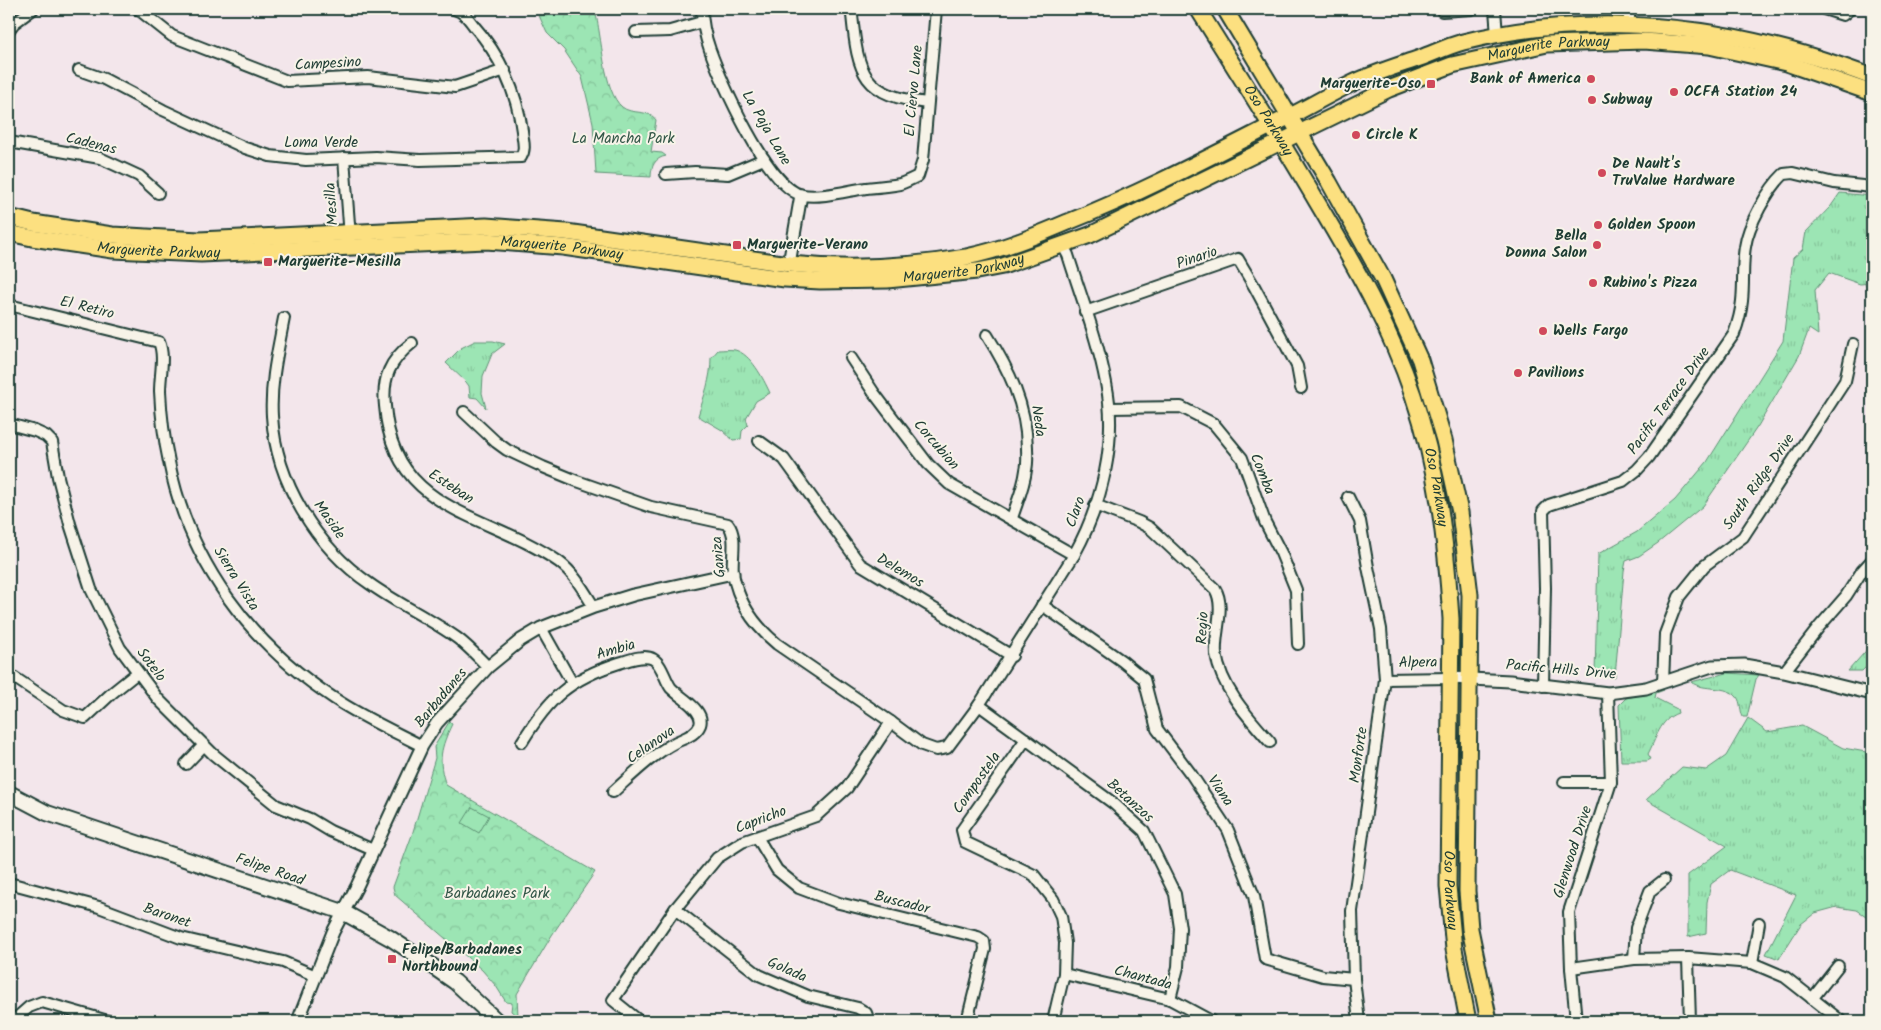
<svg xmlns="http://www.w3.org/2000/svg" width="1881" height="1030" font-family="Kalam,sans-serif">
<defs>
<pattern id="grass-tufts" width="24" height="20" patternUnits="userSpaceOnUse" patternTransform="scale(1.25)"><rect width="24" height="20" fill="#9ce5b4"/><path d="M3 7l-1-3M5 7V3M7 7l1-3M15 17l-1-3M17 17v-4M19 17l1-3" fill="none" stroke="#86c59b"/></pattern>
<pattern id="park-crowns" width="20" height="18" patternUnits="userSpaceOnUse" patternTransform="scale(1.25)"><rect width="20" height="18" fill="#9ce5b4"/><path d="M2 6a3 3 0 1 1 6 0M12 15a3 3 0 1 1 6 0" fill="none" stroke="#86c59b"/></pattern>
</defs>
<rect width="100%" height="100%" fill="#f3e6eb"/>
<filter id="ink" filterUnits="userSpaceOnUse"><feTurbulence type="fractalNoise" baseFrequency=".02" numOctaves="2"/><feDisplacementMap in="SourceGraphic" scale="10" xChannelSelector="R" yChannelSelector="G"/><feConvolveMatrix kernelMatrix="1 2 1 2 8 2 1 2 1" color-interpolation-filters="sRGB"/></filter>
<g filter="url(#ink)">
<!-- grass -->
<g fill="url(#grass-tufts)" stroke="#5e9174">
<polygon points="1840,193 1872,196 1872,283 1860,284 1829,273 1815,290 1818,335 1809,329 1799,356 1758,426 1703,506 1658,543 1639,556 1626,561 1624,571 1615,677 1595,674 1598,554 1637,532 1675,500 1707,462 1783,341 1793,258 1803,249 1806,232 1831,206"/>
<polygon points="475,341 493,341 505,344 492,354 483,376 482,393 486,408 477,398 470,397 469,386 466,382 446,363 461,348"/>
<path d="M718,350C723,350 730,349 735,350C751,354 763,378 770,393L756,401L746,418L748,425L742,431L741,439L733,440L722,430L698,416C704,396 711,379 711,358Z"/>
<polygon points="1872,644 1872,661 1862,671 1848,671"/>
<path d="M1727,673L1759,675L1756,679L1747,717H1743C1740,711 1741,702 1737,697C1726,684 1704,692 1691,682Z"/>
<path d="M1664,690L1656,693L1655,698L1677,709L1678,713C1660,719 1656,739 1648,754L1651,759L1647,761H1621L1619,705L1626,698Z"/>
<polygon points="1748,718 1767,732 1802,726 1843,748 1872,753 1872,920 1857,910 1837,907 1815,913 1801,924 1779,959 1766,954 1796,895 1730,870 1711,884 1707,902 1706,933 1688,937 1688,875 1727,846 1646,800 1682,767 1706,770 1726,756"/>
</g>
<!-- park -->
<g fill="url(#park-crowns)" stroke="#5e9174">
<path d="M536,9H593L595,11C602,35 603,91 622,107C631,115 650,109 656,120L651,152L662,153L666,156C655,158 651,166 651,177L596,174L593,123L582,77L564,50L547,33Z"/>
<path d="M449,722L452,724C441,747 437,761 446,785L595,872L552,935L524,982L517,994L518,1017L511,1011L512,1003L506,1002L496,986L482,970L395,895L393,887L412,835L435,758L434,747Z"/>
</g>
<!-- garden -->
<polygon fill="#9ce5b4" stroke="#5e9174" points="472,807 489,816 479,833 462,823"/>
<g fill="none" stroke-linecap="round" stroke-linejoin="round">
<defs>
<g id="minor">
<polyline points="138,9 172,36 287,81 368,77 455,87 505,70"/>
<path d="M702,9C702,23 705,36 710,50C721,81 768,188 802,195C822,198 846,191 866,188C877,187 889,186 900,184C906,182 912,179 918,176L923,160L936,9"/>
<polyline points="1495,9 1497,35"/>
<polyline points="1629,9 1629,26"/>
<polyline points="1824,9 1843,15 1850,9"/>
<polyline points="1442,11 1472,9"/>
<path d="M852,15C858,75 863,95 927,103"/>
<polyline points="9,30 14,23 33,9"/>
<polyline points="636,32 670,31 702,22"/>
<path d="M79,70L104,79L163,110L245,148L270,156L306,160L376,157L420,160L521,157C526,149 523,141 522,131C517,92 500,55 474,26C468,18 464,12 454,9"/>
<polyline points="9,142 100,158 139,176 158,193"/>
<polyline points="344,158 350,237"/>
<polyline points="666,174 695,172 728,174 764,159"/>
<path d="M9,305L159,342C165,356 160,375 160,391C161,414 164,439 169,462C189,562 250,644 335,699C362,717 393,731 422,746"/>
<polyline points="1085,312 1238,259 1254,286 1297,366 1301,388"/>
<path d="M284,318C278,350 270,383 272,416C276,482 316,547 370,584C398,604 429,618 457,638C468,646 478,657 488,667"/>
<path d="M987,335C1009,370 1026,404 1027,447C1027,454 1028,462 1026,470C1024,487 1017,502 1012,518"/>
<path d="M412,343C390,360 382,378 385,406C393,514 488,512 559,562C574,573 584,591 594,607"/>
<polyline points="851,358 874,393 928,464 949,484 1074,555"/>
<polyline points="1110,408 1181,407 1214,424 1242,458 1265,522 1281,553 1296,590 1298,644"/>
<path d="M464,412L496,442L507,450L543,467L577,481L651,507L728,524C738,537 731,558 733,573C738,603 754,625 777,644L891,722L922,745L936,750L947,748L979,705L1074,555C1102,504 1118,441 1106,383C1098,340 1081,297 1068,255L1062,244"/>
<polyline points="9,424 35,431 46,436 52,442 58,477 70,524 91,589 120,648 158,699 213,754 276,805 310,819 330,831 373,850"/>
<polyline points="759,441 784,459 860,564 1012,656"/>
<polyline points="1348,497 1360,521 1368,567 1381,629 1385,679 1352,911 1354,979 1359,1021"/>
<path d="M1095,505L1139,522L1150,528L1215,589C1226,607 1214,633 1216,654C1221,688 1248,717 1270,742"/>
<polyline points="1042,605 1122,661 1144,679 1157,729 1191,774 1228,830 1254,896 1265,959 1323,976 1354,979"/>
<polyline points="541,628 572,683"/>
<polyline points="1784,672 1819,627 1846,596 1862,571 1872,560"/>
<polyline points="9,674 63,710 85,718 112,693 137,673"/>
<polyline points="1385,679 1451,678"/>
<polyline points="1663,682 1665,634 1679,597 1704,566 1743,537 1845,381 1853,344"/>
<path d="M1543,686L1545,588L1543,511L1549,505L1623,481L1637,470L1649,457L1734,334C1738,323 1741,312 1742,301C1744,283 1742,264 1745,247C1748,225 1768,189 1784,174L1793,173L1834,183L1872,187"/>
<polyline points="979,705 1113,803 1144,831 1175,894 1180,928 1178,967 1170,999"/>
<polyline points="1026,739 962,830 965,842 1034,875 1053,899 1061,916 1065,943 1064,974 1053,1021"/>
<path d="M522,742C549,698 569,679 619,663C629,660 644,654 653,659C662,664 665,680 671,688C675,692 679,695 683,698C690,704 704,714 700,725C696,735 684,738 676,742C653,754 632,775 613,792"/>
<polyline points="186,764 204,745"/>
<polyline points="1564,782 1611,782"/>
<polyline points="757,837 777,870 799,888 839,903 978,937 984,941 985,949 967,1021"/>
<polyline points="9,883 99,907 181,938 283,962 316,976"/>
<polyline points="675,909 759,975 808,996 858,1008 866,1013 869,1021"/>
<polyline points="1688,958 1690,1021"/>
<polyline points="1634,959 1636,928 1650,891 1664,880"/>
<polyline points="1752,963 1759,923"/>
<polyline points="1571,968 1634,959 1688,958 1752,963 1785,977 1841,1021"/>
<polyline points="1064,974 1170,999 1211,1021"/>
<polyline points="1812,999 1838,966"/>
<polyline points="13,1021 29,1007 42,1002 108,1021"/>
<polyline points="639,1021 613,1000 675,909 717,858 742,842 816,816 847,788 891,722"/>
<polyline points="1576,1021 1571,968 1569,912 1611,782 1608,693"/>
</g>
<g id="tertiary">
<polyline points="789,264 801,195"/>
<polyline points="1451,678 1510,681 1608,693 1646,688 1712,666 1744,665 1784,672 1872,694"/>
<polyline points="298,1021 333,932 357,886 422,746 437,723 488,667 521,640 541,628 594,607 633,595 733,573"/>
</g>
<polyline id="secondary" points="9,793 47,813 343,912 390,938 422,959 455,982 497,1021"/>
<g id="primary">
<path id="s1" d="M1198,9C1238,73 1279,137 1317,202C1354,264 1390,327 1413,395C1438,468 1446,543 1451,619L1448,886L1454,949L1468,1021"/>
<polyline points="1225,9 1329,182 1383,279 1420,360 1444,440 1460,512 1470,595 1467,891 1470,929 1489,1021"/>
<path d="M9,217L33,223L112,235L199,240L486,226L566,232L789,264C847,270 908,267 966,257C1001,250 1035,236 1068,222C1144,192 1217,153 1290,116C1310,106 1330,94 1351,84C1373,73 1397,66 1420,58C1434,53 1448,46 1463,42C1564,17 1673,20 1774,46C1807,54 1840,65 1872,77"/>
<path id="s2" d="M9,233L32,238L113,250L201,254L486,241L563,247L785,279L820,281L887,280L977,271L1003,266L1090,235L1389,89L1452,65L1547,44L1644,41L1709,46L1786,63L1872,93"/>
</g>
</defs>
<!-- minor casing -->
<use href="#minor" stroke="#1f3d34" stroke-width="14"/>
<!-- tertiary casing -->
<use href="#tertiary" stroke="#1f3d34" stroke-width="15"/>
<!-- secondary casing -->
<use href="#secondary" stroke="#1f3d34" stroke-width="18"/>
<!-- primary casing -->
<use href="#primary" stroke="#1f3d34" stroke-width="19"/>
<!-- minor -->
<use href="#minor" stroke="#f7f3e8" stroke-width="10"/>
<!-- tertiary -->
<use href="#tertiary" stroke="#f7f3e8" stroke-width="11"/>
<!-- secondary -->
<use href="#secondary" stroke="#f7f3e8" stroke-width="14"/>
<!-- primary -->
<use href="#primary" stroke="#fce080" stroke-width="15"/>
</g>
</g>
<!-- markers -->
<g fill="#d1495b" stroke="#f7f3e8" stroke-width="2">
<circle cx="1591" cy="79" r="5"/>
<rect x="1426" y="79" width="10" height="10" rx="2.5"/>
<circle cx="1674" cy="92" r="5"/>
<circle cx="1592" cy="100" r="5"/>
<circle cx="1356" cy="135" r="5"/>
<circle cx="1602" cy="173" r="5"/>
<circle cx="1598" cy="225" r="5"/>
<rect x="732" y="240" width="10" height="10" rx="2.5"/>
<circle cx="1597" cy="245" r="5"/>
<rect x="263" y="257" width="10" height="10" rx="2.5"/>
<circle cx="1593" cy="283" r="5"/>
<circle cx="1543" cy="331" r="5"/>
<circle cx="1518" cy="373" r="5"/>
<rect x="387" y="954" width="10" height="10" rx="2.5"/>
</g>
<g text-anchor="middle" dominant-baseline="central" stroke-width="4" stroke-linejoin="round" paint-order="stroke">
<!-- street labels -->
<g font-size="15" fill="#1f3d34" stroke="#f7f3e8">
<text stroke="none"><textPath href="#s2" startOffset="1590">Marguerite Parkway</textPath></text>
<text transform="translate(328 64) rotate(-3)">Campesino</text>
<text transform="translate(914 91) rotate(-85)">El Ciervo Lane</text>
<text stroke="none"><textPath href="#s1" startOffset="132">Oso Parkway</textPath></text>
<text transform="translate(766 128) rotate(60)">La Paja Lane</text>
<text x="321" y="143">Loma Verde</text>
<text transform="translate(91 144) rotate(14)">Cadenas</text>
<text transform="translate(332 204) rotate(-94)">Mesilla</text>
<text stroke="none"><textPath href="#s2" startOffset="555">Marguerite Parkway</textPath></text>
<text stroke="none"><textPath href="#s2" startOffset="151">Marguerite Parkway</textPath></text>
<text transform="translate(1197 258) rotate(-19)">Pinario</text>
<text stroke="none"><textPath href="#s2" startOffset="960">Marguerite Parkway</textPath></text>
<text transform="translate(87 308) rotate(14)">El Retiro</text>
<text transform="translate(1669 401) rotate(-54)">Pacific Terrace Drive</text>
<text transform="translate(1038 421) rotate(82)">Neda</text>
<text transform="translate(936 445) rotate(49)">Corcubion</text>
<text transform="translate(1262 474) rotate(68)">Comba</text>
<text transform="translate(1759 482) rotate(-55)">South Ridge Drive</text>
<text transform="translate(451 487) rotate(33)">Esteban</text>
<text stroke="none"><textPath href="#s1" startOffset="538">Oso Parkway</textPath></text>
<text transform="translate(1076 512) rotate(-70)">Claro</text>
<text transform="translate(329 520) rotate(55)">Maside</text>
<text transform="translate(719 557) rotate(-95)">Ganiza</text>
<text transform="translate(900 571) rotate(31)">Delemos</text>
<text transform="translate(236 579) rotate(58)">Sierra Vista</text>
<text transform="translate(1203 628) rotate(-87)">Regio</text>
<text transform="translate(616 650) rotate(-16)">Ambia</text>
<text transform="translate(1418 663) rotate(-1)">Alpera</text>
<text transform="translate(151 665) rotate(53)">Sotelo</text>
<text transform="translate(1561 670) rotate(5)">Pacific Hills Drive</text>
<text transform="translate(441 698) rotate(-50)">Barbadanes</text>
<text transform="translate(651 745) rotate(-35)">Celanova</text>
<text transform="translate(1359 755) rotate(-82)">Monforte</text>
<text transform="translate(977 783) rotate(-55)">Compostela</text>
<text transform="translate(1220 791) rotate(56)">Viana</text>
<text transform="translate(1130 801) rotate(42)">Betanzos</text>
<text transform="translate(761 820) rotate(-21)">Capricho</text>
<text transform="translate(1573 852) rotate(-72)">Glenwood Drive</text>
<text transform="translate(270 870) rotate(19)">Felipe Road</text>
<text stroke="none"><textPath href="#s1" startOffset="942">Oso Parkway</textPath></text>
<text transform="translate(902 903) rotate(14)">Buscador</text>
<text transform="translate(167 916) rotate(19)">Baronet</text>
<text transform="translate(787 970) rotate(24)">Golada</text>
<text transform="translate(1143 978) rotate(15)">Chantada</text>
</g>
<!-- poi labels -->
<g font-size="15" font-weight="bold" fill="#1f3d34" stroke="#f7f3e8" text-anchor="start">
<text x="1581" y="79" text-anchor="end">Bank of America</text>
<text x="1421" y="84" text-anchor="end">Marguerite-Oso</text>
<text x="1684" y="92">OCFA Station 24</text>
<text x="1602" y="100">Subway</text>
<text x="1366" y="135">Circle K</text>
<text x="1612" y="164">De Nault's<tspan x="1612" dy="17">TruValue Hardware</tspan></text>
<text x="1608" y="225">Golden Spoon</text>
<text x="1587" y="236" text-anchor="end">Bella<tspan x="1587" dy="17">Donna Salon</tspan></text>
<text x="747" y="245">Marguerite-Verano</text>
<text x="278" y="262">Marguerite-Mesilla</text>
<text x="1603" y="283">Rubino's Pizza</text>
<text x="1553" y="331">Wells Fargo</text>
<text x="1528" y="373">Pavilions</text>
<text x="402" y="950">Felipe/Barbadanes<tspan x="402" dy="17">Northbound</tspan></text>
</g>
<!-- park labels -->
<g font-size="15" fill="#325647" stroke="#f7f3e8">
<text x="623" y="139">La Mancha Park</text>
<text x="497" y="894">Barbadanes Park</text>
</g>
</g>
<!-- margin -->
<rect width="1881" height="1030" fill="none" stroke="#f7f3e8" stroke-width="30"/>
<rect x="15" y="15" width="1851" height="1000" fill="none" stroke="#1f3d34" stroke-width="2" filter="url(#ink)"/>
</svg>
